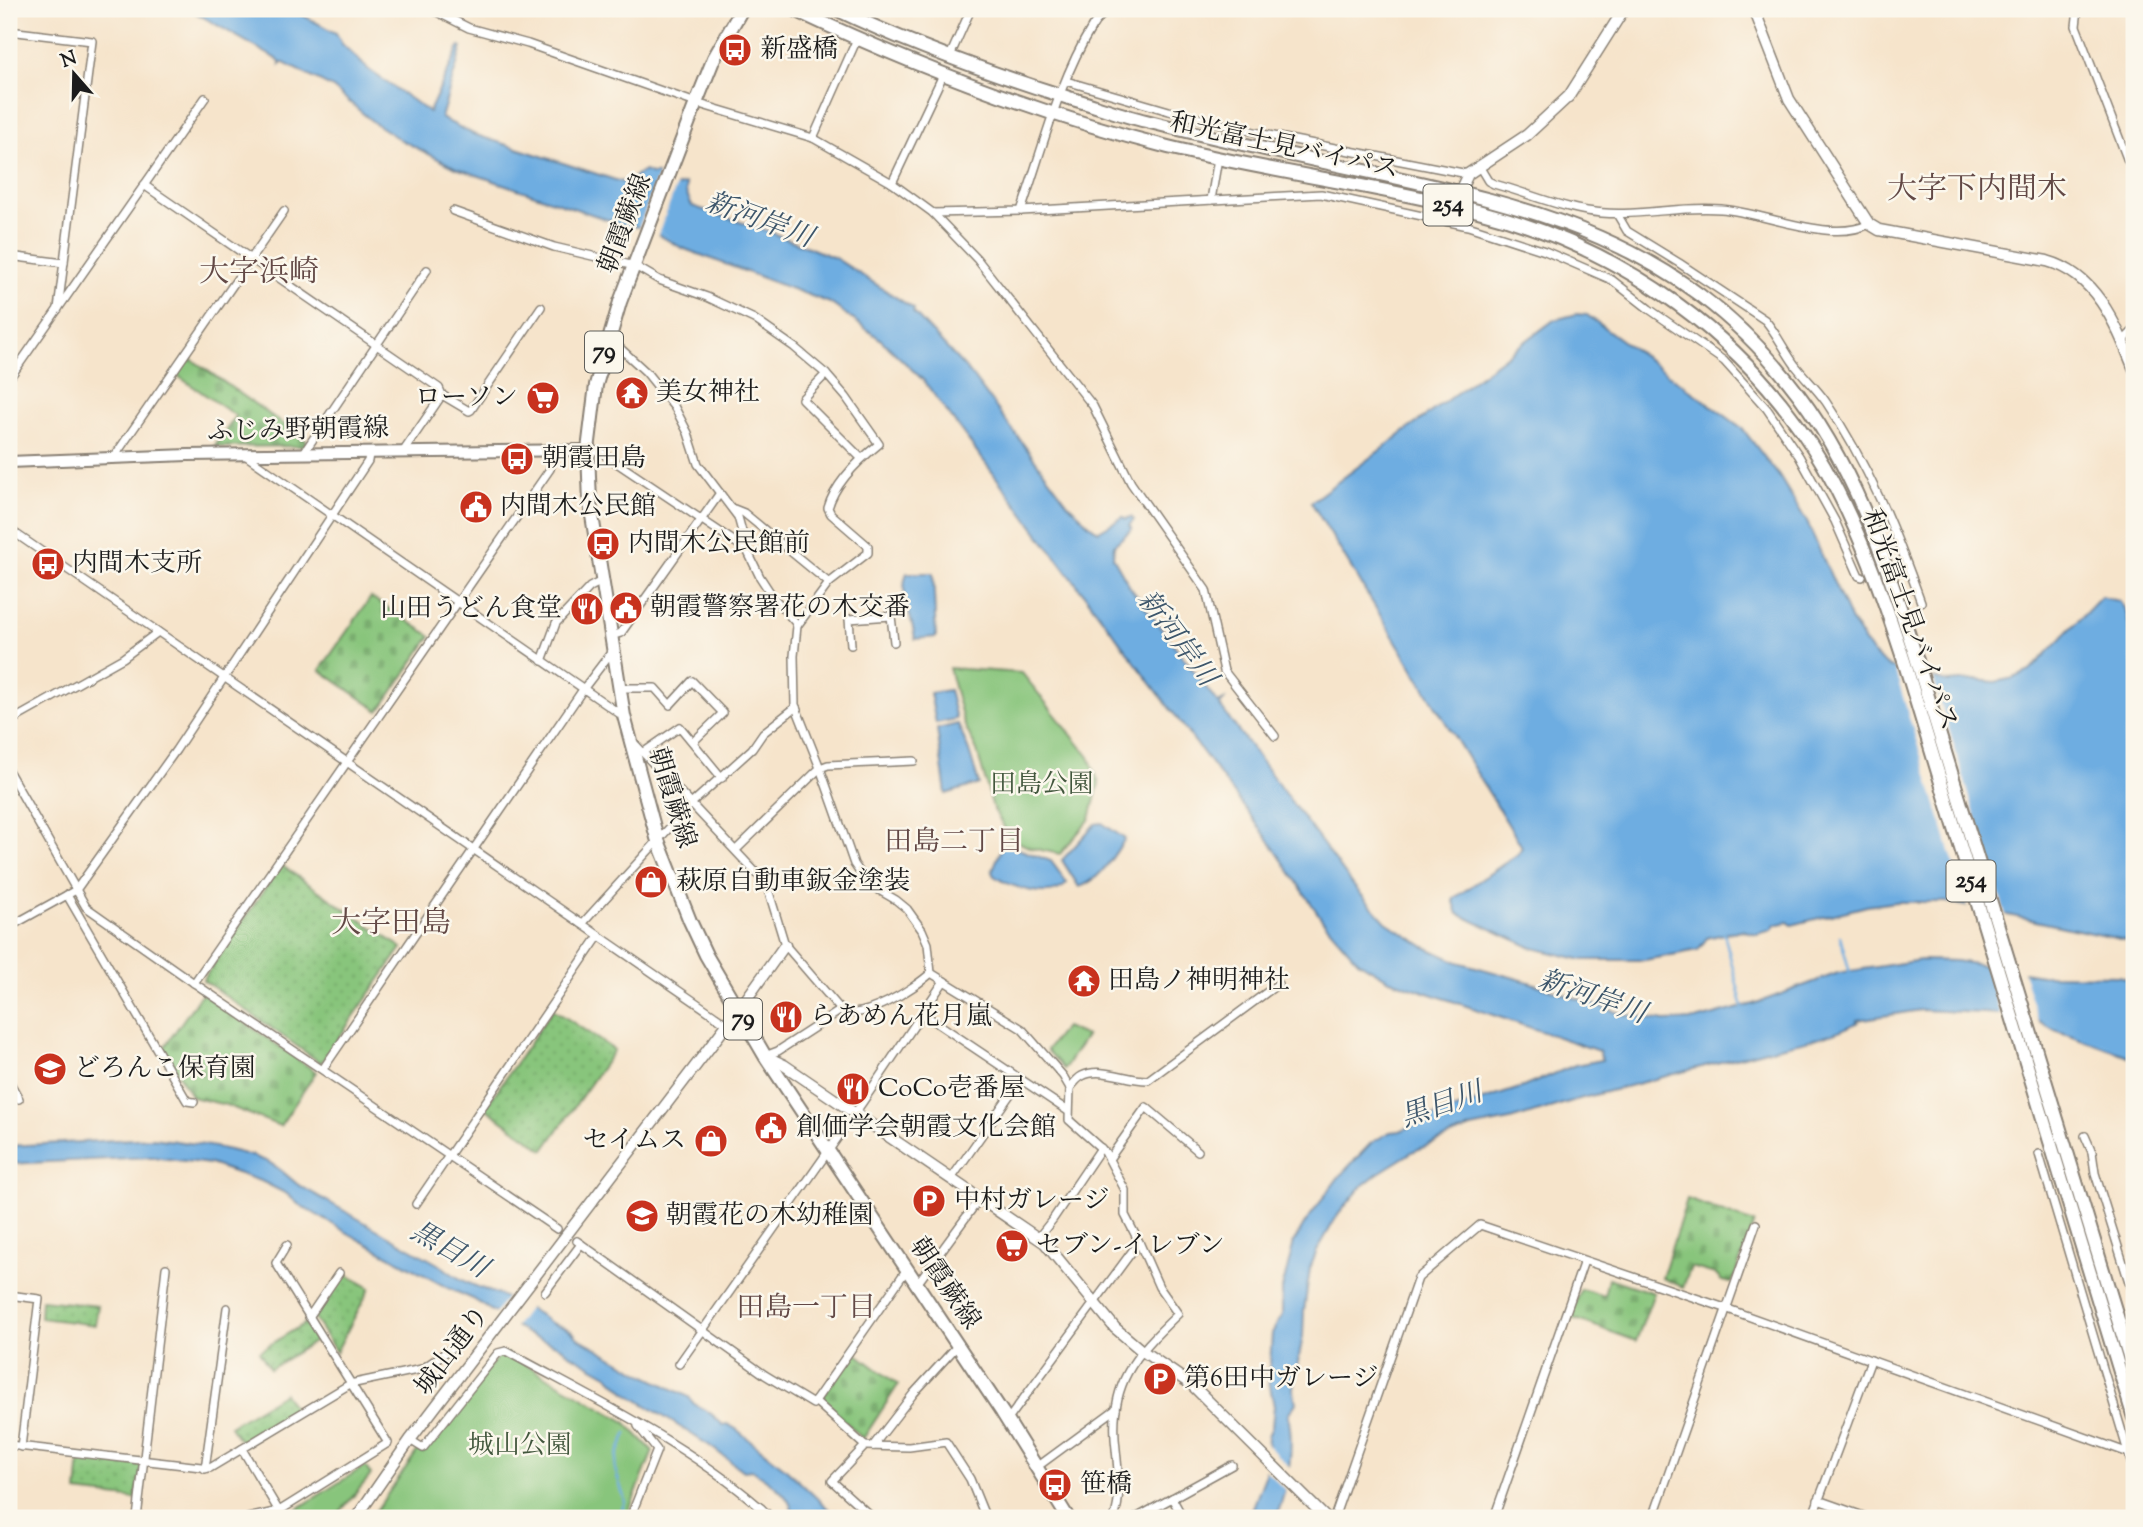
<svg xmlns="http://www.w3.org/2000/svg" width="2143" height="1527" font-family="'Sorts Mill Goudy','Noto Serif JP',serif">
<defs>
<pattern id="grass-dots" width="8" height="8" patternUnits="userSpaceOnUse" patternTransform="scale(1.75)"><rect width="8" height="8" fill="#88c57b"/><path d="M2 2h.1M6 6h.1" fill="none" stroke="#75a96a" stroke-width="1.8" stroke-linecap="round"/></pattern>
<pattern id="cemetery-stones" width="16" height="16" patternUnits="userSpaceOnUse" patternTransform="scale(1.75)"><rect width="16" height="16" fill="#88c57b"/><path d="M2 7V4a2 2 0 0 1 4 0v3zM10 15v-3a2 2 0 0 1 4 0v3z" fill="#75a96a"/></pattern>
</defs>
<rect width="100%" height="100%" fill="#fbf7ec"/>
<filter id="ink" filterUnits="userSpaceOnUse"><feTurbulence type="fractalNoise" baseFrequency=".0143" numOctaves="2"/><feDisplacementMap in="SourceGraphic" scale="14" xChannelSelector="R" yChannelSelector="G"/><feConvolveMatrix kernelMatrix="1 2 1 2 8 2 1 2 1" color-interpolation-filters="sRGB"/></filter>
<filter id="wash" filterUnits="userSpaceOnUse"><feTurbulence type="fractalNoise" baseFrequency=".00686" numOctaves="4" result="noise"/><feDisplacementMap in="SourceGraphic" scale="28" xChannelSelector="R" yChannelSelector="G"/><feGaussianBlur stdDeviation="1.57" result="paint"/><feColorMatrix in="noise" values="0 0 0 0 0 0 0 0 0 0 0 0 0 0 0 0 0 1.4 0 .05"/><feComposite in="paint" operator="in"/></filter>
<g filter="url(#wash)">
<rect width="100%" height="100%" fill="#f6e4cb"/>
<!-- grass -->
<g fill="url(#grass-dots)" stroke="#52704c" stroke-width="2">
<polygon points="281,865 402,948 321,1063 203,980"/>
<polygon points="553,1009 614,1050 544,1150 485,1108"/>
<polygon points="344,1273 370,1288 336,1352 314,1318"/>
<polygon points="41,1300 98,1306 95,1325 40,1318"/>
<polygon points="309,1321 318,1339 270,1369 259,1351"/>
<polygon points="284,1393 296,1412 243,1445 230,1426"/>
<polygon points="80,1457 142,1464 136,1499 77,1492"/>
</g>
<!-- cemetery -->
<g fill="url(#cemetery-stones)" stroke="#52704c" stroke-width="2">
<polygon points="187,356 307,441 304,446 214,447 236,416 175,374"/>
<polygon points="371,597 431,636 379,711 320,670"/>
<polygon points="202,993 316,1072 280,1126 226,1105 192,1097 163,1049"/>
<polygon points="1687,1199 1754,1223 1732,1283 1722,1281 1715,1274 1691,1267 1683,1287 1662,1278"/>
<polygon points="1608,1278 1654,1293 1636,1341 1570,1317 1581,1289 1604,1296"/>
<polygon points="853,1351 898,1385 863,1439 822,1399"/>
</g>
<!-- park -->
<g fill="#88c57b" stroke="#52704c" stroke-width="2">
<polygon points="949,668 1022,673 1089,757 1099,783 1090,819 1060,854 1031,848 1011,839 993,808 977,751 964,724"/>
<polygon points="1065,1027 1086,1036 1064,1069 1047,1050"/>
<polygon points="506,1353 624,1421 653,1451 626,1518 371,1518 418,1450 423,1453 499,1355"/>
<polygon points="365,1466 371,1475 335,1518 288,1518 286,1516"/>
</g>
<!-- water -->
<g fill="#6eade1" stroke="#45647e" stroke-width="2">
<path d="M189,9H291L336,33L342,44L369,70L429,112L458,49L460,46L462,47L441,118L473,134L628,184L636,175L645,171L651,174H662L677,186L686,184V192L692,206L770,232L835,258L914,309L913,312L970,373L1069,505C1079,512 1088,528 1099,531L1123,517L1126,519L1131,517L1134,520L1129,525L1132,529L1114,545L1113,557L1130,587L1218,703L1224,700L1220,706L1357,890L1386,922L1425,947L1458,962L1529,982L1622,1014L1665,1021L1696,1020L1754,1004L1838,973L1921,960L1956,961L2041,975L2119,976L2134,980V1058L2055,1030L2036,1019L2003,1014L1921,1010L1857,1020L1858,1022C1834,1036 1798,1043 1770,1049L1579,1099L1510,1120L1471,1128L1414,1151L1377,1174L1362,1186L1337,1216L1317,1251L1310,1268L1304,1311L1303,1336L1293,1388L1296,1403L1288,1415C1295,1447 1288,1487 1276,1518H1249L1265,1476L1268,1436L1272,1426L1274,1406L1269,1381L1272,1333L1282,1315V1289L1287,1270L1294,1242L1305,1223L1338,1178L1371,1143L1390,1132L1400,1131L1437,1115L1523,1087L1575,1065L1602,1060L1599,1051L1390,980L1358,961L1323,921L1268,839L923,380L880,339L830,303L682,248C664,239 648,225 626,226L456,168L399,139L373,122L333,88L282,62L280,65V61Z"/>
<polygon points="1577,314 1587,315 1742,428 1779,476 1807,522 1851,621 1873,654 1889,667 1948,682 1976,680 1995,682 2014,678 2030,671 2101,597 2119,601 2126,611 2134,648 2134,942 1947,902 1896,902 1867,906 1792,925 1788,922 1775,925 1772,930 1757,934 1741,930 1707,938 1698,950 1645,960 1583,960 1533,948 1458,914 1453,899 1518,854 1522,847 1311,502 1554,320"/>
<path d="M907,573H933L936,637L915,639C913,618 898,593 907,573Z"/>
<polygon points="949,690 956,719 936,723 930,693"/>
<polygon points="958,724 969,751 979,784 946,794 937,729"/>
<path d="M1102,823L1125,839C1112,857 1101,880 1079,887L1062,860L1095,824Z"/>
<path d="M1007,845L1051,861L1067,883C1052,902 1011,887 994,876L992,872L1002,847Z"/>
<path d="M153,1138C191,1143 230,1147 266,1161C278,1166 287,1176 297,1184L443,1267C464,1285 487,1289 511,1300C521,1305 531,1309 540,1315C543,1317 546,1321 549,1322C559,1327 569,1326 577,1337L644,1375L689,1397C694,1407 700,1406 708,1412C714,1415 718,1421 723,1425L727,1424L736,1429L786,1469L838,1518H806L792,1511C790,1493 766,1480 752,1470L743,1471L710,1446L625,1392L609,1376L568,1353L561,1347L528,1334L473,1299L448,1288L360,1240L298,1204L287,1194L263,1182L210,1164L151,1157L9,1164V1146Z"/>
</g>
<!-- pier -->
<g fill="#f6e4cb">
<polygon points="660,170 678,182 657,237 638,230"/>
<polygon points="1893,664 1932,674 2007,919 1968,910"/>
<polygon points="1984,962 2022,968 2040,1026 2001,1017"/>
<polygon points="508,1295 530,1306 514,1328 494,1315"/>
<polygon points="1265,1443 1291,1468 1288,1493 1263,1468"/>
</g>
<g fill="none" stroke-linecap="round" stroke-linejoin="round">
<!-- stream -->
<g stroke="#6eade1" stroke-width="2.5">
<polyline points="1724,933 1743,1008"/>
<polyline points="1840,936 1850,973"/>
<polyline points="619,1518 625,1501 615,1469 617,1456 627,1433"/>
</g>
</g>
</g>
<g filter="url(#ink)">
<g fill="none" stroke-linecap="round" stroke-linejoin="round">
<!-- minor-tunnel -->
<polyline stroke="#cabca8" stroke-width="7" stroke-dasharray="7 3.5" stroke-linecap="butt" points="1862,577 1897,564"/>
<defs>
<g id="minor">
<polyline points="431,9 469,28 528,44 696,103 813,138 892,183 933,213 977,259 1093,406 1131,483 1206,590 1224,671 1275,736"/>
<polyline points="2078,9 2076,26 2128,161 2134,169"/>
<polyline points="860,20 864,9"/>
<polyline points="9,31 92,41 58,309"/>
<polyline points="950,56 971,9"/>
<polyline points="1066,81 1169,111 1263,134 1468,174"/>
<polyline points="813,138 857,39"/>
<path d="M1479,166L1488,181L1494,184C1525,192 1555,206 1587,211C1632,219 1676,205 1721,209C1762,212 1831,244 1869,224"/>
<polyline points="892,183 943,75"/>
<polyline points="144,185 439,388 442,395"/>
<polyline points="1211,200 1218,158"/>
<path d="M453,211L554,247L635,266L659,280L707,297L754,319L794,347L826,374L846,397L879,444C859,460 835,483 828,508L831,514L868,546V553L829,583L797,626"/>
<path d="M1021,211C1042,151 1059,80 1092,27C1097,18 1104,13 1113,9"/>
<polyline points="933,213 1021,211 1321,194 1468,226 1545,251 1612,280 1649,309 1724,361 1767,409 1799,456 1835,521 1859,576 1862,577"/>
<path d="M1617,214L1627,231L1679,263L1765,320C1777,334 1784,350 1795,365C1805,378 1817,389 1826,402C1868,464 1896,532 1921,602"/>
<polyline points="9,256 64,263"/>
<polyline points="609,338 646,372 675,408 688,433 698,464 738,517 747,550 760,577 773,597 795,622 797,626 794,656 795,705 820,768 847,844 854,864 863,877 872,886 896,900 907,909 922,930 928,944 931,973 1022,1029 1063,1076 1070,1088 1069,1120 1105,1152 1125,1190 1125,1215 1139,1242 1007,1421"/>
<polyline points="2123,341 2134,330"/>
<polyline points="826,374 802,399 861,458"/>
<polyline points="9,379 205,98"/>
<polyline points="588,450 599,451 747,550"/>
<polyline points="403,452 442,395 469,411 471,410 541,307"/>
<polyline points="303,454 427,270"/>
<polyline points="245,455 623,716"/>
<polyline points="114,457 284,211"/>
<polyline points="734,509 744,513 829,583"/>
<polyline points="9,529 727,1024"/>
<polyline points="611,636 621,633 720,493"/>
<polyline points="851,645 849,619 891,616 894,642"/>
<polyline points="542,661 556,623 590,587 602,581"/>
<polyline points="620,688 655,688 670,705 692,681 723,713 693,742"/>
<polyline points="9,722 123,658 158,632"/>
<path d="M633,742L760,877L768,889L785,945L841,1010C861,1023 916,987 931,973"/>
<polyline points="644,752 680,727 722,778"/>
<polyline points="9,772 86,907 194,983 557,1229"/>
<polyline points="736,850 820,768 828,765 914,761"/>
<polyline points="67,895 187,1101 194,1102"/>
<polyline points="582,924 691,804 752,749 763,733 796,707"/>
<polyline points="9,927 76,890 176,750 368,461 369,454"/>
<polyline points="194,983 550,469 555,449"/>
<polyline points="922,1013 1068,1111"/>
<polyline points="765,1056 778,1051 841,1010"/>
<polyline points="323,1069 584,688 613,650"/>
<polyline points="9,1081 19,1099"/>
<path d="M1070,1088C1073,1084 1078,1078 1082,1076C1101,1066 1128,1081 1148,1080L1278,984"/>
<polyline points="2085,1136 2092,1152 2095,1173 2134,1298"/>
<polyline points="2039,1154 2134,1472"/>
<polyline points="1109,1159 1146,1107 1198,1151"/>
<polyline points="951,1179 1021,1079"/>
<polyline points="416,1204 598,937"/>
<polyline points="1038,1238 1053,1219 1101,1148"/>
<polyline points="577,1241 765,1375 813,1404 907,1269"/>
<polyline points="917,1284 980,1198"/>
<polyline points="545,1292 581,1244"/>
<polyline points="9,1295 39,1299 21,1447"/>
<polyline points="309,1317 339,1273"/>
<polyline points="679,1364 862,1103 944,981"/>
<polyline points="815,1401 865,1446 909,1447 946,1442 970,1479 985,1516 991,1518"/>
<path d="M410,1440L423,1448L498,1353L506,1351C597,1401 695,1447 772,1518"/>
<polyline points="9,1445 210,1468 350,1384 422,1369 452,1348"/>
<polyline points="865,1446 832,1481 873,1518"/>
<polyline points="873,1446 914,1393 958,1345"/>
<polyline points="242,1449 283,1518"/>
<polyline points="1037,1467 1116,1409"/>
<polyline points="205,1469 227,1308"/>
<polyline points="1172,1498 1183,1518"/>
<polyline points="1818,1500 1869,1518"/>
<polyline points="137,1518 166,1268"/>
<polyline points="248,1518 279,1511 388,1443 276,1263 287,1245"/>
<polyline points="630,1518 657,1450 638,1426"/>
<polyline points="752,1518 761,1508"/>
<path d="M1114,1518C1122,1497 1118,1471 1116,1449C1108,1384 1134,1356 1178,1314L1159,1287L1139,1242"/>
<polyline points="1136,1518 1232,1465"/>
<polyline points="1334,1518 1418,1278 1480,1225 1728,1309 2129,1453"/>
<polyline points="1494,1518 1584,1261"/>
<polyline points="1653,1518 1756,1224"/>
<polyline points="1812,1518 1871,1360"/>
</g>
<g id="tertiary">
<path d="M1754,9L1789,99L1869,224L1879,230L2047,261C2097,275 2116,325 2134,369"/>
<polyline points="1457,206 1460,191 1468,174 1527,135 1569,96 1624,9"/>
<polyline points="765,1056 784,1065 1045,1243 1115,1328 1141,1350 1192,1385 1326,1518"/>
<polyline points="356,1518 410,1440 745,1001 785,945"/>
</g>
<polyline id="secondary" points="9,462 188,455 588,450"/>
<polyline id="primary" points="742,9 714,58 696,103 620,302 596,385 588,450 590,503 624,716 657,838 690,921 706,955 765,1056 1002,1412 1068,1518"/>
<g id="trunk">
<path d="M793,9C914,66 1038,114 1168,147C1270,172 1376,185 1478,211C1623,248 1749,337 1824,466C1859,528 1883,596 1905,664L2134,1418"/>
<path d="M836,9C911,45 990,73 1069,98C1095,105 1120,115 1146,121C1221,140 1295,156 1370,172C1536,207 1677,242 1788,381C1853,461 1884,557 1915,654L2134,1372"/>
</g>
</defs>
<!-- minor casing -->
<use href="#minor" stroke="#898074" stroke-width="10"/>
<!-- tertiary casing -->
<use href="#tertiary" stroke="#898074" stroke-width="13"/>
<!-- secondary casing -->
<use href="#secondary" stroke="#898074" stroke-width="14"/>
<!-- primary casing -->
<use href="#primary" stroke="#898074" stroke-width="16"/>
<!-- trunk casing -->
<use href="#trunk" stroke="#898074" stroke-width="16"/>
<!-- minor -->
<use href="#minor" stroke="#fff" stroke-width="7"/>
<!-- tertiary -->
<use href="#tertiary" stroke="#fff" stroke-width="10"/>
<!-- secondary -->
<use href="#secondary" stroke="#fff" stroke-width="10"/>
<!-- primary -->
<use href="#primary" stroke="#fff" stroke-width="12"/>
<!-- trunk -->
<use href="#trunk" stroke="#fff" stroke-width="12"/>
</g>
</g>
<!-- icons -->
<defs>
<symbol id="bus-disc" viewBox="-11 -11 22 22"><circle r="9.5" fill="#c8321e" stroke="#fbf7ec"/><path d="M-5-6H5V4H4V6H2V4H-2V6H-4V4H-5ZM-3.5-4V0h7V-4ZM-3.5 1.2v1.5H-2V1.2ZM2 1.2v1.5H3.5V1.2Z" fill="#fff"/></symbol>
<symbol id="temple-disc" viewBox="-11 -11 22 22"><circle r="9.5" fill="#c8321e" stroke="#fbf7ec"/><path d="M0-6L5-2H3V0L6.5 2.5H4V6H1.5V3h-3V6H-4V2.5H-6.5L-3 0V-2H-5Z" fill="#fff"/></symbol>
<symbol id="supermarket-disc" viewBox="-11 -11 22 22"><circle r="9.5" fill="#c8321e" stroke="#fbf7ec"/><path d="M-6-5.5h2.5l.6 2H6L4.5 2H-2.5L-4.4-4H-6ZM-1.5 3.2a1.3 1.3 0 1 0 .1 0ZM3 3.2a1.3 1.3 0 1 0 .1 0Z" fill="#fff"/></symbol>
<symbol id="civic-disc" viewBox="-11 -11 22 22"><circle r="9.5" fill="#c8321e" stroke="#fbf7ec"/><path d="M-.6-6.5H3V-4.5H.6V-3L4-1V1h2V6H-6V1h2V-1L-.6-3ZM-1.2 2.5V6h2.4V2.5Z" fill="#fff"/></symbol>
<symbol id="restaurant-disc" viewBox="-11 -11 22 22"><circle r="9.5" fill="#c8321e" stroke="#fbf7ec"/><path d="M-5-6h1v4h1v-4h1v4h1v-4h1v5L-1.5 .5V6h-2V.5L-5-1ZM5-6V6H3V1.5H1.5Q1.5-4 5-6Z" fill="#fff"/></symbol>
<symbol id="shop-disc" viewBox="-11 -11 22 22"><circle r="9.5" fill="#c8321e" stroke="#fbf7ec"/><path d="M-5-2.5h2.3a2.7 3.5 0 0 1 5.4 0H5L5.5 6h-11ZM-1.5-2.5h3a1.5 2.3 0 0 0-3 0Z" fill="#fff"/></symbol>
<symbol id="school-disc" viewBox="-11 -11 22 22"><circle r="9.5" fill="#c8321e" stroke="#fbf7ec"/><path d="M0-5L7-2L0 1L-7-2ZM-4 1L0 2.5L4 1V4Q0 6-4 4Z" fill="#fff"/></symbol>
<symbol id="parking-disc" viewBox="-11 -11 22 22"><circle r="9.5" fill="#c8321e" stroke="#fbf7ec"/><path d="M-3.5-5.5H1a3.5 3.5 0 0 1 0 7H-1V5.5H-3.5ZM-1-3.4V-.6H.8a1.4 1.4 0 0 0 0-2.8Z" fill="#fff"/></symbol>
</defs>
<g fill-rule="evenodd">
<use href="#bus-disc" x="716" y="31" width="38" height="38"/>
<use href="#temple-disc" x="613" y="374" width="38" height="38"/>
<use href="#supermarket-disc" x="524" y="379" width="38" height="38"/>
<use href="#bus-disc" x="498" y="440" width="38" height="38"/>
<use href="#civic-disc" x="457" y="488" width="38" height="38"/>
<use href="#bus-disc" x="584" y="525" width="38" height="38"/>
<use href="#bus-disc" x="29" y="545" width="38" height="38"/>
<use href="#civic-disc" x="607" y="589" width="38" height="38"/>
<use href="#restaurant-disc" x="568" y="590" width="38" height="38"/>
<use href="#shop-disc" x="632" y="863" width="38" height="38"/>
<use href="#temple-disc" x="1065" y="962" width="38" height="38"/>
<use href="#restaurant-disc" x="767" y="998" width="38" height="38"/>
<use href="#school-disc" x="31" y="1050" width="38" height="38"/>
<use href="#restaurant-disc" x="834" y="1070" width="38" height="38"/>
<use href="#civic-disc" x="752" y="1109" width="38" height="38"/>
<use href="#shop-disc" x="692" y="1122" width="38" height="38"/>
<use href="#parking-disc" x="910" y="1182" width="38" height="38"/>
<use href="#school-disc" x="623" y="1197" width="38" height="38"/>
<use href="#supermarket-disc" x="993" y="1227" width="38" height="38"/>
<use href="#parking-disc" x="1141" y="1360" width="38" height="38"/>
<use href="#bus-disc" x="1036" y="1466" width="38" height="38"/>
</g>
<g text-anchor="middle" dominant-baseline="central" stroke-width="5" stroke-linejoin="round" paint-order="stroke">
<!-- shield labels -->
<g fill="#fbf7ec" stroke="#5f5e5a" stroke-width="2">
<rect x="1423.5" y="184.5" width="49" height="41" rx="5"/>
<rect x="585" y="331.5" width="38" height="41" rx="5"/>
<rect x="1946.5" y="860.5" width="49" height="41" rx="5"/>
<rect x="724" y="998.5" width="38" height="41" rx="5"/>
</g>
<g font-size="24" font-weight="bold" fill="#1c1c1c">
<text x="1448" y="205">254</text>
<text x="604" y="352">79</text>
<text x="1971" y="881">254</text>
<text x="743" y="1019">79</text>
</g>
<!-- poi labels -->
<g font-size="26" fill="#1c1c1c" stroke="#fbf7ec" text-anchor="start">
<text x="760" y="50">新盛橋</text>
<text x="656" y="393">美女神社</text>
<text x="518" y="398" text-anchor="end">ローソン</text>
<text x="542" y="459">朝霞田島</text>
<text x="500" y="507">内間木公民館</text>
<text x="628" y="544">内間木公民館前</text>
<text x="72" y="564">内間木支所</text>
<text x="650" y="608">朝霞警察署花の木交番</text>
<text x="562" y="609" text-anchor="end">山田うどん食堂</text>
<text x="676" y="882">萩原自動車鈑金塗装</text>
<text x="1108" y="981">田島ノ神明神社</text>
<text x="810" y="1017">らあめん花月嵐</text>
<text x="74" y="1069">どろんこ保育園</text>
<text x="878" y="1089">CoCo壱番屋</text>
<text x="796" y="1128">創価学会朝霞文化会館</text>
<text x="686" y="1141" text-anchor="end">セイムス</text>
<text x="954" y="1201">中村ガレージ</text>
<text x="666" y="1216">朝霞花の木幼稚園</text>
<text x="1036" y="1246">セブン-イレブン</text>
<text x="1184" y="1379">第6田中ガレージ</text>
<text x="1080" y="1485">笹橋</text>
</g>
<!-- street labels -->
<g font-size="26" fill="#1c1c1c" stroke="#fbf7ec">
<text transform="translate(1284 147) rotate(12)">和光富士見バイパス</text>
<text transform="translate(626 224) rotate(-69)">朝霞蕨線</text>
<text transform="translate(298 431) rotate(-1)">ふじみ野朝霞線</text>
<text transform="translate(1909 620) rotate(70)">和光富士見バイパス</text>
<text transform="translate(671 798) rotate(73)">朝霞蕨線</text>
<text transform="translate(944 1284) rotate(56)">朝霞蕨線</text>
<text transform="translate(453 1351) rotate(-53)">城山通り</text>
</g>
<!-- park labels -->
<g font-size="26" fill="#42573d" stroke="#fbf7ec">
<text x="1042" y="785">田島公園</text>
<text x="520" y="1446">城山公園</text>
</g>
<!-- water labels -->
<g font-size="28" font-style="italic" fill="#3d566b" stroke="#fbf7ec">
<text transform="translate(759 221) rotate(20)">新河岸川</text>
<text transform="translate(1176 639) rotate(53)">新河岸川</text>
<text transform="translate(1592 998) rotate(19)">新河岸川</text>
<text transform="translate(1442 1106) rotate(-19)">黒目川</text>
<text transform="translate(449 1251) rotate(30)">黒目川</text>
</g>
<!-- neighbourhood labels -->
<g font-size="28" fill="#634946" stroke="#fbf7ec">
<text x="954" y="843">田島二丁目</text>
<text x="806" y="1309">田島一丁目</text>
</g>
<!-- quarter labels -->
<g font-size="30" fill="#634946" stroke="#fbf7ec">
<text x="1977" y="190">大字下内間木</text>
<text x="259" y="273">大字浜崎</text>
<text x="391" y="924">大字田島</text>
</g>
</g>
<!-- margin -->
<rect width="2143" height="1527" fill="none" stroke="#fbf7ec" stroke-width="35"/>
<!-- north arrow -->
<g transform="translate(74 74) rotate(340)" stroke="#fbf7ec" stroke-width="5" paint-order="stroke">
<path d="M0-5L12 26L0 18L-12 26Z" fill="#1c1c1c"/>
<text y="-10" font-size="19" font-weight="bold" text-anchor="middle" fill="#1c1c1c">N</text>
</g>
</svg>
